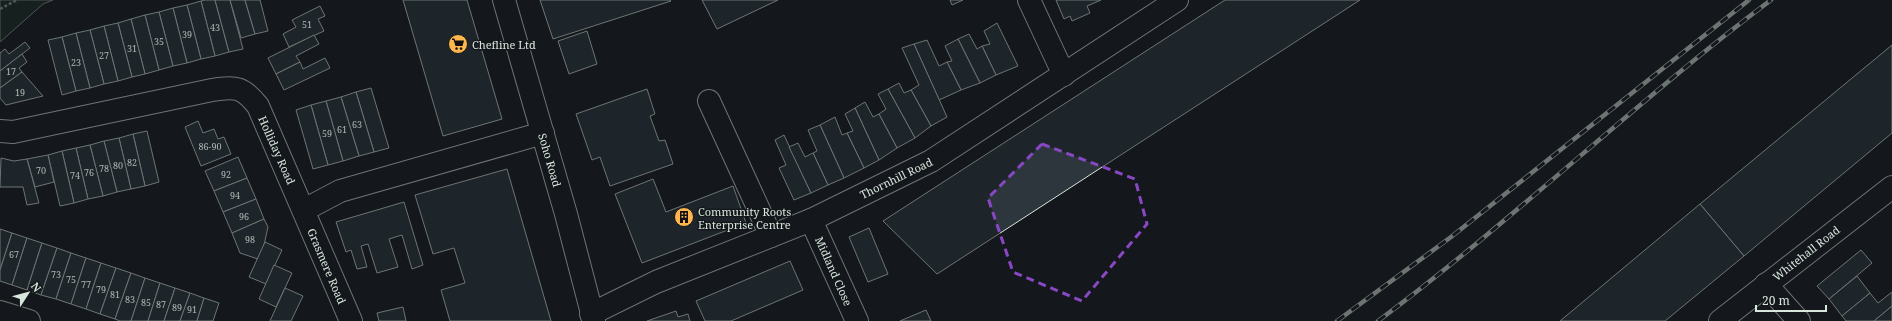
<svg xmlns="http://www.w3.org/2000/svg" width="1892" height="321" font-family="'Noto Serif',serif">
<rect width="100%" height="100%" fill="#14181c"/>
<!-- green -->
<polygon fill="#1a2d24" stroke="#939e99" points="0,0 53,0 43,4 0,42"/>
<!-- building -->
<g fill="#2c363c" stroke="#d8e6dc">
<polygon points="205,0 215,0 229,52 215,56 201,1"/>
<polygon points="215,0 230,0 243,49 229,52"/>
<polygon points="230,0 245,0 255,34 241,38"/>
<polygon points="245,0 260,0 268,31 255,34"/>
<polygon points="403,0 467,0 502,119 443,136"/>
<polygon points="540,0 670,0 671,1 553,39"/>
<polygon points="702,0 778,0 717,29"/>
<polygon points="950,0 963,0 952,5"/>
<polygon points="1056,0 1101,0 1087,6 1090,13 1072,21 1070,16 1064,19"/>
<polygon points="1225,0 1360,0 937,274 883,221"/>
<polygon points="201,1 215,56 201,59 187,5"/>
<polygon points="187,5 201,59 187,63 173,8"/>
<polygon points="320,6 325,16 318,19 324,31 289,47 283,34 296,27 292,20"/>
<polygon points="173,8 187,63 173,66 159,12"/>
<polygon points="159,12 173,66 159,70 145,15"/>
<polygon points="145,15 159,70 145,74 131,19"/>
<polygon points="131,19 145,74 132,77 118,23"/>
<polygon points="118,23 132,77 118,81 104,26"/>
<polygon points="997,23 1018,66 996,75 982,46 990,44 984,31"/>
<polygon points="104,26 118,81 104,84 90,30"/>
<polygon points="90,30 104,84 90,88 76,33"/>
<polygon points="587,31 597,64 569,74 558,41"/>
<polygon points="76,33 90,88 76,91 62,37"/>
<polygon points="969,34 977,49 982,46 996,75 980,83 958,39"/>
<polygon points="314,35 319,44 296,56 300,62 276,74 268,58"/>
<polygon points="62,37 76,91 62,95 48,40"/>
<polygon points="958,39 980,83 961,90 947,62 952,61 945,46"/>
<polygon points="927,40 939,66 947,62 961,90 939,100 914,44"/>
<polygon points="25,42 30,48 0,71 0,53 5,49 9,54"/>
<polygon points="914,44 947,117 931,126 911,90 919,85 902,48"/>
<polygon points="1892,45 1892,133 1744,256 1700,204"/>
<polygon points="22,54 27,62 19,68 22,72 0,88 0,71"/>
<polygon points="325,58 330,68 284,90 276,74 300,62 303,69"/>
<polygon points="22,72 43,96 6,105 0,98 0,88"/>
<polygon points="899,83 904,93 911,90 931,126 915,138 888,89"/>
<polygon points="371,88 389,148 374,152 356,92"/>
<polygon points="647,89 655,114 650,116 659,141 665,140 673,164 610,186 600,157 592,160 576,114"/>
<polygon points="888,89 915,138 897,148 879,114 886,109 878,94"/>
<polygon points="356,92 374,152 359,156 341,97"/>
<polygon points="341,97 359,156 343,161 326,101"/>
<polygon points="326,101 343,161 328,165 311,105"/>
<polygon points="865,102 873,117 879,114 897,148 879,160 855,108"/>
<polygon points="311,105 328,165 313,169 296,110"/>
<polygon points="855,108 879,160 864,168 847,133 853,131 845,114"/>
<polygon points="835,117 842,135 847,133 864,168 844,178 820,125"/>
<polygon points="198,121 203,133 214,129 218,139 224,137 231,154 201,166 185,127"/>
<polygon points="820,125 844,178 828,185 813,153 817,151 808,130"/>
<polygon points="147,131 159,182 145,186 133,134"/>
<polygon points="133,134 145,186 131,189 119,138"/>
<polygon points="784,135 811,193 794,200 779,168 786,165 775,140"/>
<polygon points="119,138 131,189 117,192 104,141"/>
<polygon points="104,141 117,192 103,196 90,145"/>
<polygon points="798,143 805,157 813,153 828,185 811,193 789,147"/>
<polygon points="90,145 103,196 88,199 76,148"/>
<polygon points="76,148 88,199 74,203 62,151"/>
<polygon points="62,151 74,203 60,206 48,155"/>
<polygon points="48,155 54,182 35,187 27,159"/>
<polygon points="238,157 247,178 214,191 205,171"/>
<polygon points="1,158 14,161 27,159 39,203 27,205 23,187 0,187"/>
<polygon points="507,169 551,321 450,321 441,290 465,283 454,248 433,254 415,195"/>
<polygon points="247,178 256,199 223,212 214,191"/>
<polygon points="653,179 666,212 733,186 746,223 642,263 615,194"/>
<polygon points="256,199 264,219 232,233 223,212"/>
<polygon points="404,202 423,265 412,269 402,235 389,239 398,267 377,273 368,244 361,246 367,267 357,269 351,250 346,252 336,222"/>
<polygon points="1700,204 1744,256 1665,321 1560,321"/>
<polygon points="264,219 268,227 264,245 258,259 240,253 232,233"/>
<polygon points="869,228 888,274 868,282 849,237"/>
<polygon points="0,229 12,233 0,270"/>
<polygon points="12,233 27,238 12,285 0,281 0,270"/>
<polygon points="27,238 42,243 27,290 12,285"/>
<polygon points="265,242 282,250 266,284 249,277"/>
<polygon points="42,243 57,248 41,295 27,290"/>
<polygon points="57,248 71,253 56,299 41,295"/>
<polygon points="1861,250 1872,263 1829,299 1817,286"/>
<polygon points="71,253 86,258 71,304 56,299"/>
<polygon points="86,258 101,263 86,309 71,304"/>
<polygon points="790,261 803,290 731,321 705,321 696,301"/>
<polygon points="101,263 116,268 100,314 86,309"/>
<polygon points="274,265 292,273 276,307 259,299"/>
<polygon points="116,268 131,273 115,319 100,314"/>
<polygon points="131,273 145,278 131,321 120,321 115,319"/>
<polygon points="1857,276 1870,293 1842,316 1829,299"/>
<polygon points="145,278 160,283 148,321 131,321"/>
<polygon points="160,283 175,288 164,321 148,321"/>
<polygon points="175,288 190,293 180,321 164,321"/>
<polygon points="285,288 303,296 291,321 270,321"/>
<polygon points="1892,292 1892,306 1874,321 1846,321 1842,316 1870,293 1878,303"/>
<polygon points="190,293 204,298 197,321 180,321"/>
<polygon points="204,298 219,303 213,321 197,321"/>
<polygon points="1892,306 1892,321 1874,321"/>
<polygon points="403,307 406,321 379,321 377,313"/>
<polygon points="926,310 931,321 900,321"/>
<polygon points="676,311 678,317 688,314 690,321 647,321"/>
</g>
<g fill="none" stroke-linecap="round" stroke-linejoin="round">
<defs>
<g id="minor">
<polyline points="1029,0 1064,75"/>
<polyline points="709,101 771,236"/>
<path d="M0,131L13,132L212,90C236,86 243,87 258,106L351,321"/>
<polyline points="304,210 340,191 543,133"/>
<polyline points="811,220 857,321"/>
<polyline points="1766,284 1799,321"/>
<polyline points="0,312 29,321"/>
<polyline points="591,314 656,282 811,220 931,161 1177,0"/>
<polyline points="1720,321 1892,187"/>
</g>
<polyline id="highway" points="504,0 566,214 594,321"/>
</defs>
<!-- minor casing -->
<use href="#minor" stroke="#d8e6dc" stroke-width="24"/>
<!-- highway casing -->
<use href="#highway" stroke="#d8e6dc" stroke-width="24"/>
<!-- path -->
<polyline stroke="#9da8a2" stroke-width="2.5" stroke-dasharray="3 2" stroke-linecap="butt" points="0,9 17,0"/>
<!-- minor -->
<use href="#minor" stroke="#14181c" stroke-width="22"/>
<!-- highway -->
<use href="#highway" stroke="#14181c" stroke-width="22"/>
<defs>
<g id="rail">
<polyline points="1337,321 1451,237 1749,0"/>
<path d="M1378,321C1514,220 1636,101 1771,0"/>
</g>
</defs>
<!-- rail casing -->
<use href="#rail" stroke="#d8e6dc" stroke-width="4.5"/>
<!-- rail -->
<use href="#rail" stroke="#14181c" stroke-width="3" stroke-dasharray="9" stroke-linecap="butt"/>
</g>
<!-- marked area -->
<path d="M0 0H1892V321H0ZM1042,144L1135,179L1147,224L1082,301L1013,272L988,198Z" fill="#14181c" fill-opacity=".55" fill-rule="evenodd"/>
<path fill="none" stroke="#8948c3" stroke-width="3" stroke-dasharray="8 5" stroke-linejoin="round" d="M1042,144L1135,179L1147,224L1082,301L1013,272L988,198Z"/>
<!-- icons -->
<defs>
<symbol id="supermarket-disc" viewBox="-11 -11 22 22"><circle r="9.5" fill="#ffb74d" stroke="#14181c"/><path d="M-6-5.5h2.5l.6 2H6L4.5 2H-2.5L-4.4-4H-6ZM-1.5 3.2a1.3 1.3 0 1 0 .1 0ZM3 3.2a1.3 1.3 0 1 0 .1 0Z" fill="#111"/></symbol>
<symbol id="building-disc" viewBox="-11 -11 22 22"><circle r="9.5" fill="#ffb74d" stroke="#14181c"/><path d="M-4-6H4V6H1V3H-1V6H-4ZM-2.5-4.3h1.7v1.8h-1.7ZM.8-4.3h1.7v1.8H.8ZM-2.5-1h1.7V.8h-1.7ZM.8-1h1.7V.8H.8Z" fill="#111"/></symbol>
</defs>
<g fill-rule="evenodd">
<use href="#supermarket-disc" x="447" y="33" width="22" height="22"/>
<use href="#building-disc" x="673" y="206" width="22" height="22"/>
</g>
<g text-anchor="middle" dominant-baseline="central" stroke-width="3" stroke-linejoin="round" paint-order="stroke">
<!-- number labels -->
<g font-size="9" fill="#adbab4">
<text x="307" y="24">51</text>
<text x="215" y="27">43</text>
<text x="187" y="34">39</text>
<text x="159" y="41">35</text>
<text x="132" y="48">31</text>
<text x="104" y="55">27</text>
<text x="76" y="62">23</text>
<text x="11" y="71">17</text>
<text x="20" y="92">19</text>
<text x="357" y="124">63</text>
<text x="342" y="129">61</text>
<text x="327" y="133">59</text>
<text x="210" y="146">86-90</text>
<text x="132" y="162">82</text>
<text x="118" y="165">80</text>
<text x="104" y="168">78</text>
<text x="41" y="170">70</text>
<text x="89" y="172">76</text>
<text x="226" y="174">92</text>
<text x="75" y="175">74</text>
<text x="235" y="195">94</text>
<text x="244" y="216">96</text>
<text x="250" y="239">98</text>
<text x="14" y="254">67</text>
<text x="56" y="274">73</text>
<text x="71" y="279">75</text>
<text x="86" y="284">77</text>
<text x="101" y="289">79</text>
<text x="115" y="294">81</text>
<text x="130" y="299">83</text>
<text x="146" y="302">85</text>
<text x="161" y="304">87</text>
<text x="177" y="307">89</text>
<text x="192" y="309">91</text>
</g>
<!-- poi labels -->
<g font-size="11" fill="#d8e6dc" stroke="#14181c" text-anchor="start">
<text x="472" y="44">Chefline Ltd</text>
<text x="698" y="211">Community Roots<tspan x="698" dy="13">Enterprise Centre</tspan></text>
</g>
<!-- street labels -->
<g font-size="11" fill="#d8e6dc" stroke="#14181c">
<text transform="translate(277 150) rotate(66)">Holliday Road</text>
<text transform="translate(550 160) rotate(74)">Soho Road</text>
<text transform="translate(896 178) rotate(-26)">Thornhill Road</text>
<text transform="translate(1806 253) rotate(-38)">Whitehall Road</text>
<text transform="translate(327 266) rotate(67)">Grasmere Road</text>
<text transform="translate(834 271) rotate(66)">Midland Close</text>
</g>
</g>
<!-- north arrow -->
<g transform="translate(28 293) rotate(54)" stroke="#14181c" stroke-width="3" paint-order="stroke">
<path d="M0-3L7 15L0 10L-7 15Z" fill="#d8e6dc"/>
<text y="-6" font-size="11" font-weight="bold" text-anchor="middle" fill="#d8e6dc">N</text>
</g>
<!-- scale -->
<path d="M1756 305v6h70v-6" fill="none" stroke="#d8e6dc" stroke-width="2"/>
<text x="1762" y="305" font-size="12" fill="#d8e6dc" stroke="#14181c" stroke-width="3" paint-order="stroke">20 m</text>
</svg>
